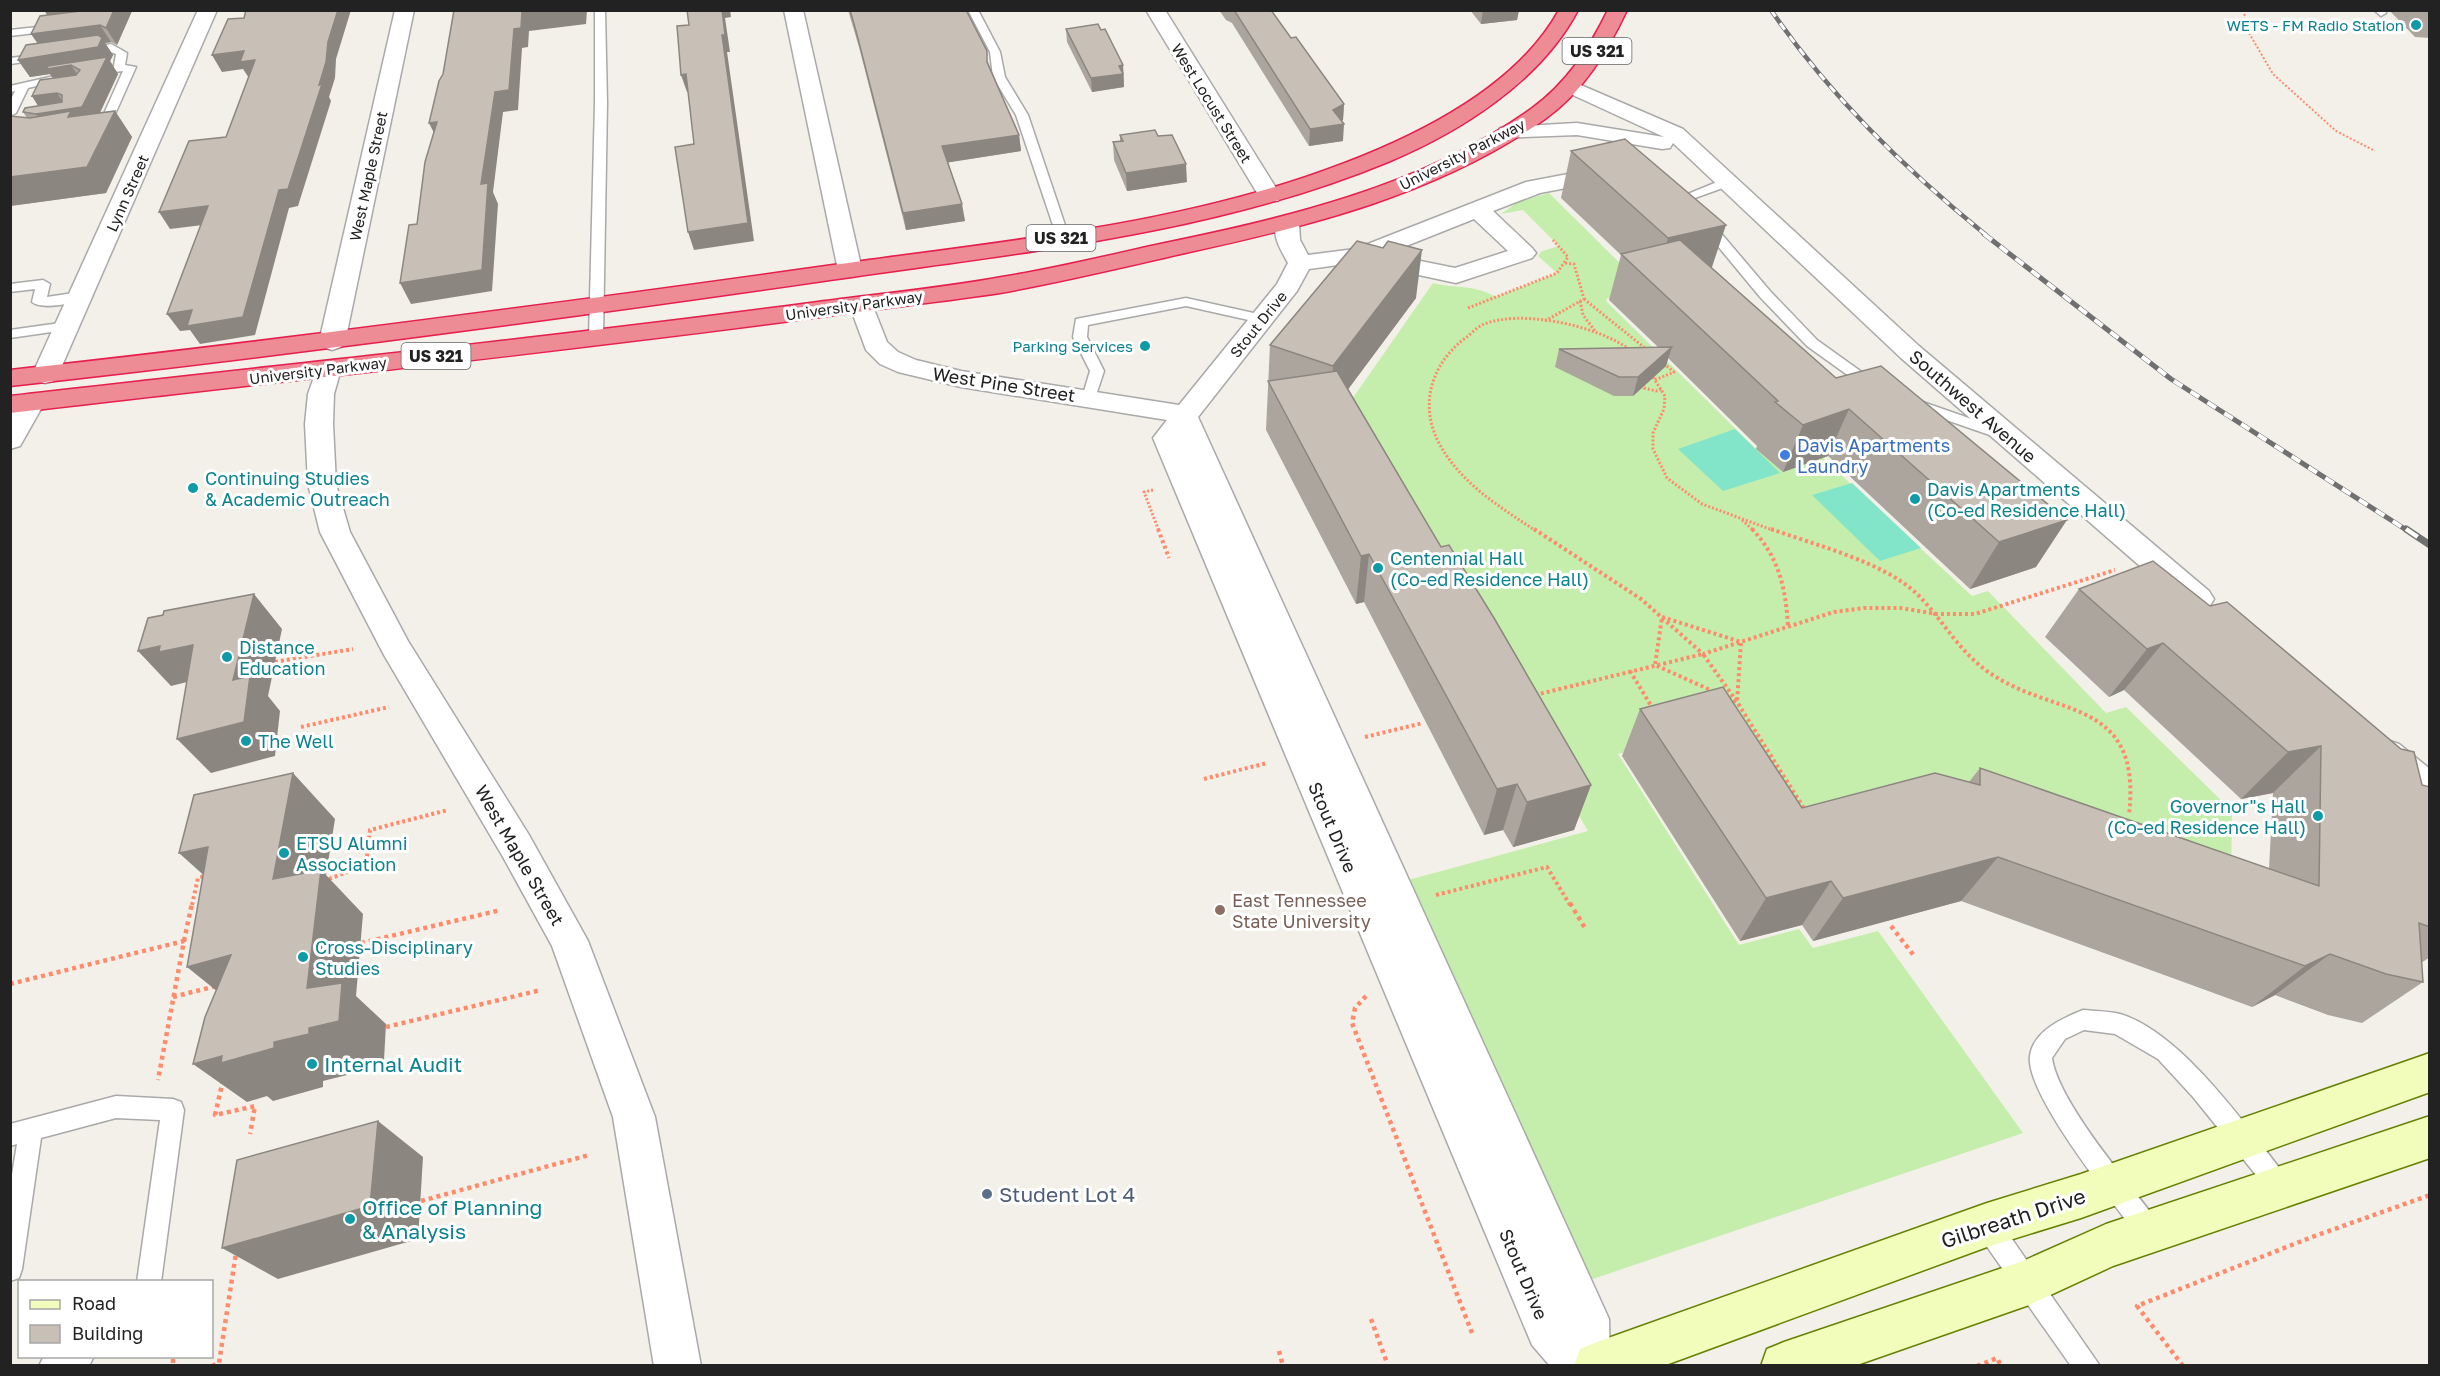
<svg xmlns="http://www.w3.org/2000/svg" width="2440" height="1376" font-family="'Golos Text',sans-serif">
<rect width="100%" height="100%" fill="#f2f0e8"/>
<!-- grass -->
<path fill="#c5eeac" d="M1549,193L1645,288L1606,299L1607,302L1755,448L1797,434L1972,596L1988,591L2106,713L2126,707L2232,811L2231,883L1777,847L1704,731L1618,754L1739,945L1799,929L1813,948L1878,931L2023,1133L1584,1282L1401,882L1588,831L1341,415L1433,283C1457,289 1474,284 1496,297L1557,273L1538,256L1542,251L1559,246L1523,210L1501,214L1518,202Z"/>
<!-- pitch -->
<g fill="#82e5c9">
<polygon points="1735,429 1780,473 1723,491 1678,449"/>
<polygon points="1852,483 1921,548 1880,561 1812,495"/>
</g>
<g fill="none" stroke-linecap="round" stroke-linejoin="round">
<defs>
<g id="lane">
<polygon points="595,10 605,10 607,103 603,338 596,342 589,338 595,103"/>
<polygon points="968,10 978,10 1000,52 1005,77 1028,115 1069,237 1068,240 1063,241 1057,237 1016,115 993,77 990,52"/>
<polygon points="2374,10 2384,10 2386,13 2381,16"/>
<polygon points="56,25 61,28 60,30 10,36 10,30"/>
<path d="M111,44L127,53L125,65L136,67L108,130L98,133L92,130L98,127L123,71L87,75V71L114,66L116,54C104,48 90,58 79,51Z"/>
<polygon points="41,54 45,55 45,59 10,64 10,58"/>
<polygon points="63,74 67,75 67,79 28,88 16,113 10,116 10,101 15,91 10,92 10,86"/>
<polygon points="1727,178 1731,179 1731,185 1692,199 1770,291 1817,340 1877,383 1879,386 1877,389 1867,389 1807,346 1760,297 1678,198"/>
<path d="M43,280L50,284L47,297L80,292L87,296C78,304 41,310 32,302L35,289L10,292V284Z"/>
<polygon points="1186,298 1267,316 1269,319 1262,323 1186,306 1088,325 1087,337 1104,371 1094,401 1084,401 1082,398 1090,371 1073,337 1076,319"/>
<polygon points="67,322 72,323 72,329 10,338 10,330"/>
<polygon points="1917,400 2009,432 2012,435 2004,440 1912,408 1910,405 1912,402"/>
<path d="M2083,1010C2095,1011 2108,1011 2120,1014C2183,1033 2248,1129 2289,1180L2293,1188L2289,1196L2281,1200L2273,1196L2193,1097L2158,1059L2115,1034L2084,1030L2065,1039L2052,1058C2058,1102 2130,1185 2159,1223L2162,1232L2159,1241L2150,1244L2141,1241C2117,1206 2025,1095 2030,1056C2033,1031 2063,1018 2083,1010Z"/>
<polygon points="116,1096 173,1099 181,1102 184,1110 161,1282 137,1282 160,1120 116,1118 41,1138 22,1269 19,1278 10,1281 10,1187 17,1144 10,1146 10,1124"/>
<polygon points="1987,1213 1996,1216 2100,1366 2071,1366 1978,1234 1975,1225 1978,1216"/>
<polygon points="44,1356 94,1356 89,1366 39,1366"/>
</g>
<g id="street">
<polygon points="198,10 217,10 58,375 54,381 45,383 36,381 32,375"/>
<polygon points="395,10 414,10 345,342 341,347 332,350 323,347 319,342"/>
<polygon points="784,10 803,10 862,270 859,275 850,277 841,275 838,270"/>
<polygon points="1146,10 1165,10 1281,196 1278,201 1262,201"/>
<polygon points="1569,80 1683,129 1919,346 2209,591 2214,599 2209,607 2198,610 2187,607 1901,358 1673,143 1670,148 1662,149 1577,135 1500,138 1497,133 1500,128 1508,127 1577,123 1664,137 1562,90 1559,86 1562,82"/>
<path d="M1610,166L1618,168L1621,173L1618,178L1540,193L1493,211L1532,248L1536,253L1532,258L1456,283L1377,266L1367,261L1309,269L1297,291L1198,417L1609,1319L1610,1366H1550L1532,1345L1153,438L1167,420L961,387L898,372L880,364L866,350L849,304L852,299L861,297L870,299L887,342L898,352L916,360L961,371L1179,405L1277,284L1288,263C1281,250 1269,232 1279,218H1295L1299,223L1300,240L1308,255L1355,249L1526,182ZM1474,219L1508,251L1455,268L1386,254Z"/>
<polygon points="328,361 337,363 341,369 334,394 333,424 336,484 350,532 408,641 529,835 588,941 655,1117 701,1366 654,1366 613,1117 552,946 503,857 384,655 320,532 308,484 305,424 308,394 319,363"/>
<polygon points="31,394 41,396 45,402 20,446 10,449 10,414 21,396"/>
<path d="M2387,740L2399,744L2430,769V803C2409,796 2380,774 2370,754L2375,744Z"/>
</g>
<g id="secondary">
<polygon points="2430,1053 2430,1092 2081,1218 1987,1247 1663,1366 1574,1366 1580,1349 1597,1342 1987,1203 2081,1174"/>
<polygon points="2430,1116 2430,1158 2113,1266 2029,1305 1854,1366 1761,1366 1767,1349 1784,1342 2023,1261 2106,1224"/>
</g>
<g id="highway">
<path d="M1559,10H1578C1541,81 1460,132 1388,162C1209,236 1012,253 823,281C552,320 282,356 10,386V370C283,340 555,304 826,266C986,243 1152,229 1306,177C1395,147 1512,96 1559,10Z"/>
<path d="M1608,10H1627C1607,52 1583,92 1545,119C1439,194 1310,226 1185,253C1124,267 1062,282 1000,293C941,302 881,308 821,317C552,353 281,381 10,413V396C279,365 549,338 818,302C879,294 941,288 1002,277C1052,269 1102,257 1151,246C1282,219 1420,188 1531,109C1566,84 1589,49 1608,10Z"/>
</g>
</defs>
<!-- lane casing -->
<use href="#lane" stroke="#a9a9a9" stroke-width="3"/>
<!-- street casing -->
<use href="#street" stroke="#a9a9a9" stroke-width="3"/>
<!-- secondary casing -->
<use href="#secondary" stroke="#658100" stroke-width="3"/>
<!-- highway casing -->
<use href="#highway" stroke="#e61f4e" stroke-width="3"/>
<!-- path-far3 -->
<polyline stroke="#ff8b6c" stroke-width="2" stroke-dasharray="2 2" stroke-linecap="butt" points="2244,10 2246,28 2273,74 2336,131 2375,151"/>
<!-- path-far2 -->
<g stroke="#ff8b6c" stroke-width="3" stroke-dasharray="2 2" stroke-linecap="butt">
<polyline points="1584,299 1646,349"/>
<polyline points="1580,301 1583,315 1595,331"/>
<polyline points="1468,308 1557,273 1568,257 1553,240"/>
<polyline points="1545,321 1584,299 1574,264 1564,263"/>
<polyline points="1651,374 1665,396 1664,409 1653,433 1653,449 1667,478 1702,504 1775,531"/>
<polyline points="1655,380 1674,372 1663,363"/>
<polyline points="1643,384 1644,388 1656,391 1662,389"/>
<polyline points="1153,490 1144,492 1159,531"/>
<polyline points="1742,520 1754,531"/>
<path d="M1536,531C1500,507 1460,483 1439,443C1419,405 1431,365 1464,339C1470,335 1476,328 1482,325C1519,308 1599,326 1630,350"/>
</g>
<!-- path-far1 -->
<g stroke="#ff8b6c" stroke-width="4" stroke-dasharray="3 3" stroke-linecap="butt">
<polyline points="1158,529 1169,558"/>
<polyline points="1534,529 1641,599 1703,654 1834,612 1864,608 1900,608 1937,614 1975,614 2115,570"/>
<path d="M1752,529C1779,557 1786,589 1788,627"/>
<path d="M1771,529C1815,545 1883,562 1916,593C1940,616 1956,647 1983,668C2049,720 2143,692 2129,815"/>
<polygon points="1662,617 1741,642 1737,702 1655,665"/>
<polyline points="275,662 353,649"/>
<polyline points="1630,671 1653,709"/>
<polyline points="1535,695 1703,654 1737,702 1805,810"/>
<polyline points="301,727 389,707"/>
<polyline points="1365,737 1423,723"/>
<polyline points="1204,779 1267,763"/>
<polyline points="329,879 366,865 370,830 448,810"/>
<polyline points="1436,895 1547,867 1570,905"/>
<polyline points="192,905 198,878 205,876"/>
</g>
<!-- path -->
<g stroke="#ff8b6c" stroke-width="4.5" stroke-dasharray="4 4" stroke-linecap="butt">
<polyline points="1570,903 1585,928"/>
<polyline points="1891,926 1915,957"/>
<polyline points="184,941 192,903"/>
<polyline points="361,943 501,910"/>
<polyline points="10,984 184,941 158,1080"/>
<polyline points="1366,996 1355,1008 1352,1023 1472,1333"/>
<polyline points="173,997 216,986"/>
<polyline points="386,1027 541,990"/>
<polyline points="223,1080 215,1115 255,1106 250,1134"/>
<polyline points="421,1201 589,1155"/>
<polyline points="1371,1319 1387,1363"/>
<polyline points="1279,1351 1283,1366"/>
<polyline points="173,1359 173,1366"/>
<polyline points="212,1366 219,1363 236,1253"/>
<polyline points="1977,1366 1997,1358 2001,1366"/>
<polyline points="2183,1366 2137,1306 2312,1237 2430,1195"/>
</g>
<!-- lane -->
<use href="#lane" fill="#fff" fill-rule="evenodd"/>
<!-- street -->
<use href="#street" fill="#fff" fill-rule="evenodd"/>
<!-- secondary -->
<use href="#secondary" fill="#f3fdbb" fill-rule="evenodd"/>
<!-- highway -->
<use href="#highway" fill="#ed8c94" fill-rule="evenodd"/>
<defs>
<path id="rail-far2" d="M1771,10C1829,95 1906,170 1986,235"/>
<polyline id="rail-far1" points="1984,234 2171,379 2408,531"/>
<polyline id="rail" points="2406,529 2430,545"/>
</defs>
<!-- rail-far2 casing -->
<use href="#rail-far2" stroke="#707070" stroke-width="4.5"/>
<!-- rail-far1 casing -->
<use href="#rail-far1" stroke="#707070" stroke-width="5"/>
<!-- rail casing -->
<use href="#rail" stroke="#707070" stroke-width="7"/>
<!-- rail-far2 -->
<use href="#rail-far2" stroke="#fff" stroke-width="3" stroke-dasharray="8" stroke-linecap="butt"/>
<!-- rail-far1 -->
<use href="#rail-far1" stroke="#fff" stroke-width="4" stroke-dasharray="10" stroke-linecap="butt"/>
<!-- rail -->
<use href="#rail" stroke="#fff" stroke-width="4.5" stroke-dasharray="14" stroke-linecap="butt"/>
</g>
<!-- wall -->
<g fill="#aca59d">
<polygon points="44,10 133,10 132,11 117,45 111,42 105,43 113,55 110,61 118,74 100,113 115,111 132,137 106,193 10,206 10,116 27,118 23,112 38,106 32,96 53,78 50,74 30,77 18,60 38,44 48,16"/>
<polygon points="848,10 966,10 1019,135 1021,151 948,162 965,221 906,230 859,47"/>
<polygon points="1219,10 1271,10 1291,38 1344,104 1343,120 1341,121 1343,141 1309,146 1232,23 1226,20"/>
<polygon points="1470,10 1519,10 1517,20 1481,24"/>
<polygon points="2389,10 2430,10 2430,38 2415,37"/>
<polygon points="1066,29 1123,65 1124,87 1092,92 1067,42"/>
<polygon points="1120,135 1158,136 1187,182 1127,191 1114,160 1113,142 1120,141"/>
<polygon points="1571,151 1712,268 2036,567 1970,589 1828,456 1783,472 1756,449 1757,446 1668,358 1666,366 1633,396 1614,396 1555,367 1559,349 1658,347 1609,300 1621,255 1561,198"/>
<polygon points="1383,248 1416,298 1348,389 1441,547 1591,785 1574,830 1513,847 1503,830 1484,835 1364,602 1356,604 1266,430 1270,345"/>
<polygon points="2079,589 2422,785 2430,787 2430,957 2421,963 2423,982 2362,1023 2328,1015 2275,995 2252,1007 1961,901 1813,941 1802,925 1740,941 1622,756 1640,709 1802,808 1969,782 1980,768 2269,869 2273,793 2241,799 2124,690 2109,697 2045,637"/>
</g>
<!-- shaded-wall -->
<g fill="#8c8680">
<polygon points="44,10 133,10 132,11 117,45 106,28 112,16 48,16"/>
<polygon points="338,10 351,10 336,59 335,78 329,97 331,101 298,206 289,208 255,335 200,344 190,330 180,331 167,314 279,190 319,85 328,42"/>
<polygon points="531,10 587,10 586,24 529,31 528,47 522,48 518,110 503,112 493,192 498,204 492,291 411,304 400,283 481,184 495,92 514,29 522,12"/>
<polygon points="722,10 730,10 731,17 725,18 730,52 727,52 754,241 694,250 688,232 722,35"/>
<polygon points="1483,10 1519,10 1517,20 1481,24"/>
<polygon points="100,25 111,42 105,43 113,55 110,61 118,74 94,125 48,132 36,114 43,113 32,96 57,93 68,110 103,65 71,65 83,83 58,86 50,74 30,77 18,60 43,51 31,34"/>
<polygon points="244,51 255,60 249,78 243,69 222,72 212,55"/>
<polygon points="1123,65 1124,87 1092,92 1091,78 1119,66"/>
<polygon points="686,74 691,92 687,92 681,75"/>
<polygon points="1344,104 1343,120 1333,126 1344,124 1343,141 1309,146 1310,129 1333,110"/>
<polygon points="115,111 132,137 106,193 10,206 10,177"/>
<polygon points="437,122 439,143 429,123"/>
<polygon points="1019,135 1021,151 945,163 942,146"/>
<polygon points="1186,164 1187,182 1127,191 1126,173"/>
<polygon points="962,204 965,221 906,230 903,213"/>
<polygon points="208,206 219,223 170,229 159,212"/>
<polygon points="1726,225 1710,273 1655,285 1668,238"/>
<polygon points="1422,250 1416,298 1329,415 1333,366"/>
<polygon points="1672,347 1666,366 1633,396 1638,377"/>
<polygon points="1849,409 1828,456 1783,472 1803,425"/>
<polygon points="2067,520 2036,567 1970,589 1999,542"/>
<polygon points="1369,554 1364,602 1356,604 1361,556"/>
<polygon points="254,594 282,629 268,696 280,711 275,756 211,773 177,739 233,680"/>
<polygon points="2163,643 2124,690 2109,697 2147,649"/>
<polygon points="193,645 187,682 171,686 138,651 160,646"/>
<polygon points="2321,746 2273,793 2241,799 2288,752"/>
<polygon points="293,773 335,819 326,875 363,914 356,996 386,1024 384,1060 356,1068 355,1073 323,1081 323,1087 273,1101 267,1096 247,1102 193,1064 274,1042 307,988 273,879"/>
<polygon points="1517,784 1503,830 1484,835 1497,789"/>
<polygon points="1591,785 1574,830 1513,847 1527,802"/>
<polygon points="208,847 228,897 179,853"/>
<polygon points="1998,857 1961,901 1813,941 1843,898"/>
<polygon points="1831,881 1802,925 1740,941 1766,898"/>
<polygon points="2330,954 2275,995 2252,1007 2305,966"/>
<polygon points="231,955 238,1008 187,967"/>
<polygon points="378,1121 423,1157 418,1239 278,1279 222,1248"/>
</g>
<!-- building -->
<g fill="#c8c0b7" stroke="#8c8680" stroke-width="1.5">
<polygon points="89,10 114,10 106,28 100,25 31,34 40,16"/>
<polygon points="246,10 338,10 328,42 326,62 319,85 322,84 288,189 279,190 243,317 187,326 192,310 167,314 208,206 159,212 189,141 226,137 255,60 240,62 244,51 212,55 228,19 244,18"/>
<polygon points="454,10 531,10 522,12 521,28 514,29 509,90 495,92 481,184 488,183 482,270 400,283 409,225 417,224 425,162 437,122 429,123 439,81 443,74"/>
<polygon points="687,10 722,10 725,35 722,35 748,223 688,232 675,147 694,144 686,74 681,75 677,26 689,25"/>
<polygon points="850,10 966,10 987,51 987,62 1019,135 942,146 962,204 903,213 856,31"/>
<polygon points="1234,10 1271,10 1291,38 1296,37 1344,104 1333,110 1344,124 1310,129"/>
<polygon points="1098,24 1101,30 1105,29 1123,65 1119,66 1123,74 1091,78 1066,29"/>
<polygon points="98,35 102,38 98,47 18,60 26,45"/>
<polygon points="107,57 82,107 36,114 23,112 25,108 62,102 62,95 57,93 32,96 40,80 76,75 80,70 71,65 47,69 48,66"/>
<polygon points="71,111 68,117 115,111 87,167 10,177 10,116 30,118"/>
<polygon points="1155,130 1158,136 1172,135 1186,164 1126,173 1113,142 1123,141 1120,135"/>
<polygon points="1625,139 1726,225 1668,238 1571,151"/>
<polygon points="1680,240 1836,378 1881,366 2067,520 1999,542 1849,409 1803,425 1775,402 1778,401 1621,254"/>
<polygon points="1357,241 1383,248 1388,241 1422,250 1333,366 1270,345"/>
<polygon points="1672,347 1638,377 1619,377 1559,349"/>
<polygon points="1337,371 1441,547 1449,545 1494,618 1591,785 1527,802 1517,784 1497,789 1369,554 1361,556 1268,381"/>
<polygon points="2153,561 2210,606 2227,602 2401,749 2414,752 2422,785 2430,787 2430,927 2419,923 2423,982 2386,974 2330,954 2305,966 1998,857 1843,898 1831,881 1766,898 1640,709 1723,687 1802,808 1935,773 1980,785 1980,768 2319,886 2321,746 2288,752 2163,643 2147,649 2079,589"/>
<polygon points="254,594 233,680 250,676 244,722 177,739 193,645 159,652 160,646 138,651 148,618 163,615 164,611"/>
<polygon points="293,773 273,879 321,870 307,988 342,983 339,1021 309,1028 309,1034 274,1042 274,1048 221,1063 222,1056 193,1064 205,1017 231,955 187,967 208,847 179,853 194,795"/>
<polygon points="378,1121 370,1206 222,1248 237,1160"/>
</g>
<!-- markers -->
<g fill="#0f9aa8" stroke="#fff" stroke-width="2">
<circle cx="2416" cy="25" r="6"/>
<circle cx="1145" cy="346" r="6"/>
<circle cx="193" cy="488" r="6"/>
<circle cx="1915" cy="499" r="6"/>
<circle cx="1378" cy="568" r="6"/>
<circle cx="227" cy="657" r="6"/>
<circle cx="246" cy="741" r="6"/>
<circle cx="2318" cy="816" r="6"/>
<circle cx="284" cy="853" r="6"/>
<circle cx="303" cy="957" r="6"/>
<circle cx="312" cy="1064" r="6"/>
<circle cx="350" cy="1219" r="6"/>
</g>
<circle fill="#3f7fe0" stroke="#fff" stroke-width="2" cx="1785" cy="455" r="6"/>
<circle fill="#8d6e63" stroke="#fff" stroke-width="2" cx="1220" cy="910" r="6"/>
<circle fill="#5c6f8a" stroke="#fff" stroke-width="2" cx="987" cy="1194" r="6"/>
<g text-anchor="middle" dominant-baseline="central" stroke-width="6" stroke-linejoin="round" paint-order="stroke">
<!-- far-culture labels -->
<g font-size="15" fill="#0d838f" stroke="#fff" text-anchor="end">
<text x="2404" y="25">WETS - FM Radio Station</text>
<text x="1133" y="346">Parking Services</text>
</g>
<!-- far-street labels -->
<g font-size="15" fill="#222" stroke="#fff">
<text transform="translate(1212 103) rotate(58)">West Locust Street</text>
<text transform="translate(1462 154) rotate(-27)">University Parkway</text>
<text transform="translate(368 176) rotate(-78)">West Maple Street</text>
<text transform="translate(127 193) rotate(-66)">Lynn Street</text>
<text transform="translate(854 305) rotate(-8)">University Parkway</text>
<text transform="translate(1258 324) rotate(-51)">Stout Drive</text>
<text transform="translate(318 370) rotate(-7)">University Parkway</text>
</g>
<!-- shield labels -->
<g fill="#fff" stroke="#646464" stroke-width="1.5">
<rect x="1562.5" y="38" width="69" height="26" rx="4.5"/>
<rect x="1026.5" y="225" width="69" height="26" rx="4.5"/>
<rect x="401.5" y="343" width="69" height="26" rx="4.5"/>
</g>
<g font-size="16" font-weight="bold" fill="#222">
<text x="1597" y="51">US 321</text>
<text x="1061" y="238">US 321</text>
<text x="436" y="356">US 321</text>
</g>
<!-- street labels -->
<g font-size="18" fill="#222" stroke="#fff">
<text transform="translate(1004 384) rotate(9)">West Pine Street</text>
<text transform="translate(1973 406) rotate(41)">Southwest Avenue</text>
<text transform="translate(1333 827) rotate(67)">Stout Drive</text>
<text transform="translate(520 855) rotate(60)">West Maple Street</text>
<text transform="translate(1524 1274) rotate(67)">Stout Drive</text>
</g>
<!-- shop labels -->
<g font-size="18" fill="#366cbe" stroke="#fff" text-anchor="start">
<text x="1797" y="445">Davis Apartments<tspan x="1797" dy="21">Laundry</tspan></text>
</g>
<!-- culture labels -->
<g font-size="18" fill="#0d838f" stroke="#fff" text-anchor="start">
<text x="205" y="478">Continuing Studies<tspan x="205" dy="21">&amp; Academic Outreach</tspan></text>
<text x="1927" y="489">Davis Apartments<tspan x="1927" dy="21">(Co-ed Residence Hall)</tspan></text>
<text x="1390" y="558">Centennial Hall<tspan x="1390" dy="21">(Co-ed Residence Hall)</tspan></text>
<text x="239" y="647">Distance<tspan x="239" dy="21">Education</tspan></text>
<text x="258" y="741">The Well</text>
<text x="2306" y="806" text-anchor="end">Governor"s Hall<tspan x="2306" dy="21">(Co-ed Residence Hall)</tspan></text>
<text x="296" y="843">ETSU Alumni<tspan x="296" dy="21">Association</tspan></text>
<text x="315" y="947">Cross-Disciplinary<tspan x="315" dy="21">Studies</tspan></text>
</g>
<!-- education labels -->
<g font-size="18" fill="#785e54" stroke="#fff" text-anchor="start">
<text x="1232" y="900">East Tennessee<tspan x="1232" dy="21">State University</tspan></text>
</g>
<!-- near-culture labels -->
<g font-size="21" fill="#0d838f" stroke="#fff" text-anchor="start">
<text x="324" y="1064">Internal Audit</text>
<text x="362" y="1207">Office of Planning<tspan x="362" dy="24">&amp; Analysis</tspan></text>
</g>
<!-- near-service labels -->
<g font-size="21" fill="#4e5e75" stroke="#fff" text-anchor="start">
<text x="999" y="1194">Student Lot 4</text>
</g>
<!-- near-street labels -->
<g font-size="21" fill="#222" stroke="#fff">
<text transform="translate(2013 1218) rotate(-18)">Gilbreath Drive</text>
</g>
</g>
<!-- border -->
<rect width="2440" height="1376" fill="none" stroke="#222222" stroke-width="24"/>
<!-- legend -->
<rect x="18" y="1280" width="195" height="78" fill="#ffffff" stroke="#a7a7a7" stroke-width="1.5"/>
<rect x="30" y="1300" width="30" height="9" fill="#f3fdbb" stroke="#a7a7a7" stroke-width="1.5"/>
<text x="72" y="1310" font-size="18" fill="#222222">Road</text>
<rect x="30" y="1325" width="30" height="18" fill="#c8c0b7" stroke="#a7a7a7" stroke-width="1.5"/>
<text x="72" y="1340" font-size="18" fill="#222222">Building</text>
</svg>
